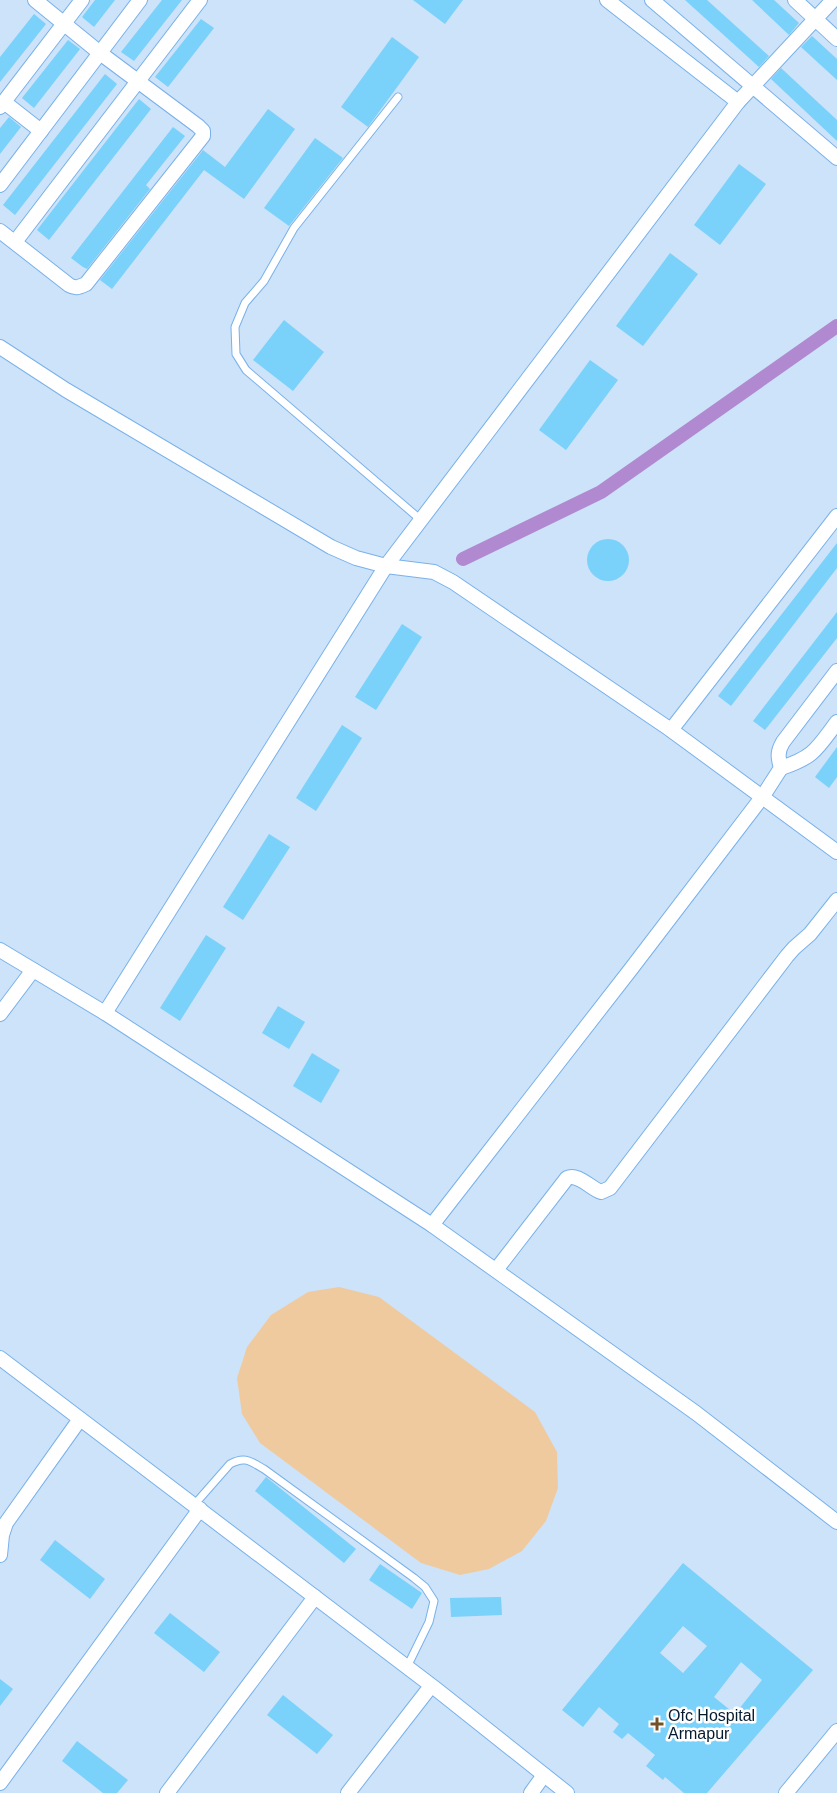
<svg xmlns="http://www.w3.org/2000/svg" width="837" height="1793" font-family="Helvetica,sans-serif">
<rect width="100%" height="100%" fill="#cce3fa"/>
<!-- green -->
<polygon fill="#f0ca9f" points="339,1287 379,1297 535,1412 557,1452 558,1488 546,1521 522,1551 489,1569 460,1575 421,1563 260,1443 242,1414 237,1378 247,1347 271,1315 308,1292"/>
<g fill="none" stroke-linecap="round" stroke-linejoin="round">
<!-- canal -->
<polyline stroke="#b189d0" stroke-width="14" points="463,559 601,492 837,326"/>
</g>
<!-- building -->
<g fill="#7ad1fa" fill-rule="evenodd">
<polygon points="95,0 115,0 94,27 82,17"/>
<polygon points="162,0 182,0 134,61 121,52"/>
<polygon points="413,0 463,0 445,24"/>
<polygon points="685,0 707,0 769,56 759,67"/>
<polygon points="752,0 774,0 799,23 789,35"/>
<polygon points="34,14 46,24 0,82 0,57"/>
<polygon points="201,19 214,28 168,87 155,77"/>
<polygon points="812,36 837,59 837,80 801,47"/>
<polygon points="392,37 419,57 368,127 341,107"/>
<polygon points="68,40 80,49 34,108 22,98"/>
<polygon points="781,68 837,120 837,141 771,79"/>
<polygon points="105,74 117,84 15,215 3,205"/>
<polygon points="139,99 151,109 49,240 37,230"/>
<polygon points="268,109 295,129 244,199 204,170 112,289 100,280 203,150 225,167"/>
<polygon points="9,117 21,127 0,154 0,128"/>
<polygon points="173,127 185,136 146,185 150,189 87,269 83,267 71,258"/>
<polygon points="315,138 343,158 289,226 264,208"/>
<polygon points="739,164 766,184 720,245 694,225"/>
<polygon points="670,253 698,274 643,346 616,326"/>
<polygon points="284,320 324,352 293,391 253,360"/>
<polygon points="590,360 618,380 566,450 539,430"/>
<circle cx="608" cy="560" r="21"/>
<polygon points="837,543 837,568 731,706 718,696"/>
<polygon points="837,612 837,638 765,730 753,721"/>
<polygon points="402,624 422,637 376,710 355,697"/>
<polygon points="342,725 362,738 316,811 296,798"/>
<polygon points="837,747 837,777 829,788 815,777"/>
<polygon points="269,834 290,847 243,920 223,907"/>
<polygon points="206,935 226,948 180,1021 160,1008"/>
<polygon points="278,1006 305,1022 289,1049 262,1033"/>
<polygon points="312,1053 340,1070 321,1103 293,1086"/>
<polygon points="266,1477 356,1549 344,1563 255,1491"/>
<polygon points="55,1540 105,1579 90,1599 40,1560"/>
<path d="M683,1563L813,1670L707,1793H684L665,1777L663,1780L646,1766L655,1755L628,1733L622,1739L613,1732L619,1724L599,1707L583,1727L562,1710ZM683,1626L707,1646L683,1673L660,1653ZM741,1662L762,1680L735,1714L714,1697Z"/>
<polygon points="380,1564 422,1593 412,1609 369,1580"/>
<polygon points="501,1597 502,1615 451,1617 450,1598"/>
<polygon points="170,1613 220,1652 204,1672 154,1633"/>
<polygon points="0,1679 13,1689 0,1706"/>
<polygon points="283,1695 333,1735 317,1754 267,1715"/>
<polygon points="77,1741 128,1780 117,1793 103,1793 62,1761"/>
</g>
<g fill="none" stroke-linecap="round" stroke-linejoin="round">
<defs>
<g id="lane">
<polyline points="398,97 294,228 264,281 245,303 235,327 236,354 246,370 421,520"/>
<path d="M194,1505L230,1464C245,1456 250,1461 264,1469L414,1578L425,1587L434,1601L429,1622L407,1667"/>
</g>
<g id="street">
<polyline points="607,0 738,102"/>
<polyline points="652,0 837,158"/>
<polyline points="795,0 837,39"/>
<polyline points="4,102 41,131"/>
<polyline points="0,107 82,0"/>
<polyline points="0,185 140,0"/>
<path d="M0,231L69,285C76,289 79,287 86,284L203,136V131L198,126L100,53L35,0"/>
<polyline points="15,242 200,0"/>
<polyline points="0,347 66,390 331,547 356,558 386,566 434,572 453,582 671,730 837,852"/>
<polyline points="671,730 837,516"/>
<path d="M781,768C814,757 816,750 837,722"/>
<polyline points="0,950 105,1013 432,1225 696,1413 837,1522"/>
<polyline points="105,1013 386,566 738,102 833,0"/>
<polyline points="0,1014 33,970"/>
<path d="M432,1225L631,969L763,796L781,768C778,758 777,752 783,742L837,671"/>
<path d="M496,1270L567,1178C578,1173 590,1188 601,1192L610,1188L787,956L794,948L810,934L837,900"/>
<polyline points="0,1358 436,1689 567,1793"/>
<polyline points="0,1555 2,1535 6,1523 80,1419"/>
<polyline points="0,1783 200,1509"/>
<polyline points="167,1793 315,1597"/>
<polyline points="348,1793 431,1686"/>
<polyline points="531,1793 544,1775"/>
<polyline points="786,1793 837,1731"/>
</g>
</defs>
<!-- lane casing -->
<use href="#lane" stroke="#79b1ea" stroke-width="9"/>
<!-- street casing -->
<use href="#street" stroke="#79b1ea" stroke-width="16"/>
<!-- lane -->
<use href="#lane" stroke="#fff" stroke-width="7"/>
<!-- street -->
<use href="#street" stroke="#fff" stroke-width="14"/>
</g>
<!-- markers -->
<path fill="#735229" stroke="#fff" stroke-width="2" d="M654.5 1716.5h5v5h5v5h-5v5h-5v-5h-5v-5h5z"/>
<g text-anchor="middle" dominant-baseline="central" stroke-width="5" stroke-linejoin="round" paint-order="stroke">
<!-- poi labels -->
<g font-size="16" fill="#041a2f" stroke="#fff" text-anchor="start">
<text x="668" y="1715">Ofc Hospital<tspan x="668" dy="18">Armapur</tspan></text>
</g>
</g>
</svg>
